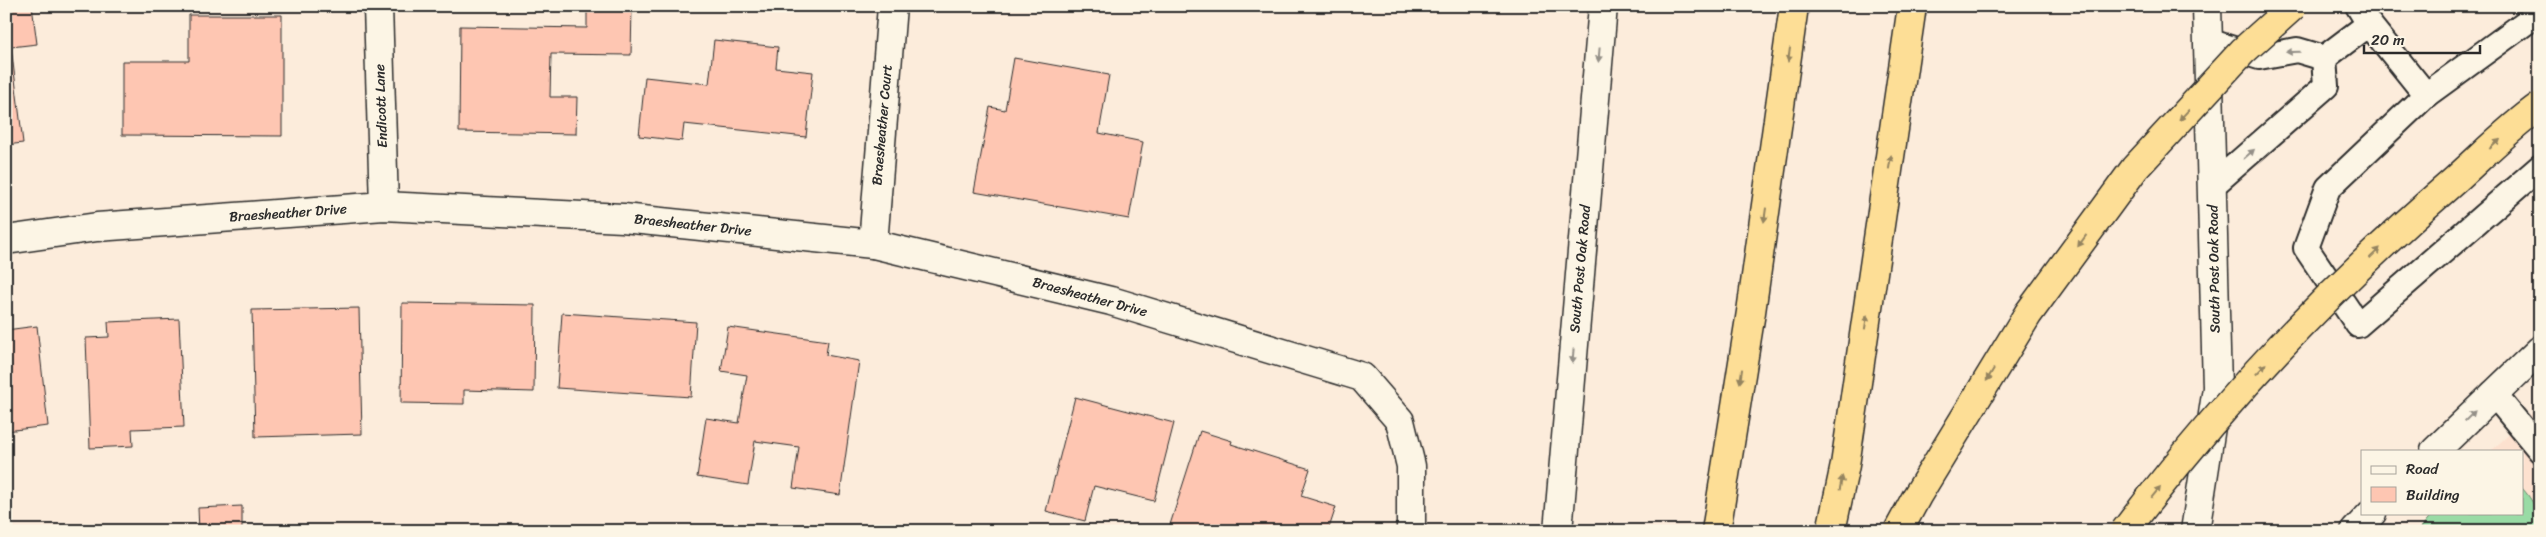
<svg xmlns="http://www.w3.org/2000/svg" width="2546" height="537" font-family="Sriracha,sans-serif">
<rect width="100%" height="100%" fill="#fcecdb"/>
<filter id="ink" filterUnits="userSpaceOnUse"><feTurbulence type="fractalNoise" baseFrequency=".02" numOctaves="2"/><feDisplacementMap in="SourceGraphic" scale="10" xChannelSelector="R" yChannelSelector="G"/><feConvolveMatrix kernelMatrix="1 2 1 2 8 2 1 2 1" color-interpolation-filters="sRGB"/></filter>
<g filter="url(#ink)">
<!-- built -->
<polygon fill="#fde1cf" points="2540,406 2540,531 2418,531 2433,513 2522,513 2522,451 2491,451"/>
<!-- green -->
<path fill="#99dba5" stroke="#628368" d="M2522,488C2532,499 2543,516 2536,531H2418L2433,513H2522Z"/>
<!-- building -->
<g fill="#fec6b2" stroke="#2b2b2b">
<polygon points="11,6 32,6 37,44 11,47 23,143 6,145 6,7"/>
<polygon points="587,6 632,6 631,55 551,54 550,97 577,97 576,134 459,132 460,26 587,28"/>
<polygon points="189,15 282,15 282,136 122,135 122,61 189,61"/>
<polygon points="714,40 778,47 776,68 813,72 806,137 684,124 682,141 639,136 645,77 709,84"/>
<polygon points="1014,58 1109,75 1099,133 1143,142 1129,219 974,192 990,107 1005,110"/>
<polygon points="402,303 535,305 534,392 464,390 464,404 401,403"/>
<polygon points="359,308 362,434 255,437 252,310"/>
<polygon points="562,313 696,322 691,397 557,388"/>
<polygon points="179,319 184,427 132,429 133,446 90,448 86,338 109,337 108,322"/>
<polygon points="37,326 48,426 6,431 6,330"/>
<polygon points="728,327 828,341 826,355 859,361 840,495 793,488 799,447 755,441 748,485 697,477 706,418 739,423 747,375 721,371"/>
<polygon points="1075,397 1174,423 1154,501 1094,486 1085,521 1046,511"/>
<polygon points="1200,431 1232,441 1231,444 1310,469 1301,496 1336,507 1328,531 1168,531"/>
<polygon points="242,506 242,531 199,531 198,508"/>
<polygon points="760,527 787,531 759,531"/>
</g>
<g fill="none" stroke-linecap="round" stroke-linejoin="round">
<defs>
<g id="lane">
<polyline points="2358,6 2369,24"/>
<polyline points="2208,41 2259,57 2297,50 2324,58 2326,86 2212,186"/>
<polyline points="2324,58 2369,24 2426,95 2540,12"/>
<polyline points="2426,95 2328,188 2306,248 2358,325 2540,167"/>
<polyline points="2493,393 2540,450"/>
</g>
<g id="street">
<polyline points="378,6 384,206"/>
<polyline points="6,240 97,227 384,206 623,218 873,244 1111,301 1362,377 1400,421 1411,466 1411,531"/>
<polyline points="873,244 892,6"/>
</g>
<g id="secondary">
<polyline points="2435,451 2540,350"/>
<polyline points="1558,531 1603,6"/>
<polyline points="2195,531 2217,388 2207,6"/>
<polyline points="2355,531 2372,513"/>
</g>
<g id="highway">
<polyline points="1716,531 1751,312 1794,6"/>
<polyline points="1831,531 1845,465 1912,6"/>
</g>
</defs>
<!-- lane casing -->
<use href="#lane" stroke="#2b2b2b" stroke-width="28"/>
<!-- street casing -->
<use href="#street" stroke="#2b2b2b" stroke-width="31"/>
<!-- secondary casing -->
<use href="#secondary" stroke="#2b2b2b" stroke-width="31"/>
<!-- highway casing -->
<use href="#highway" stroke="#2b2b2b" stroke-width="31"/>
<!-- lane -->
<use href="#lane" stroke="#fcf5e5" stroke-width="24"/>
<!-- street -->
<use href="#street" stroke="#fcf5e5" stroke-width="28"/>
<!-- secondary -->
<use href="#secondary" stroke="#fcf5e5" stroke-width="28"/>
<!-- highway -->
<use href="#highway" stroke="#fdde96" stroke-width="28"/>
<defs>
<g id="highway-bridge">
<polyline points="1898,531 1917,496 2028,314 2135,168 2243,51 2293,6"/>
<path d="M2125,531C2221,403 2333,285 2454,181C2482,156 2509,128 2540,106"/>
</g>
</defs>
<!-- highway-bridge casing -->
<use href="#highway-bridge" stroke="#2b2b2b" stroke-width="31" stroke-linecap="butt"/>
<!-- highway-bridge -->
<use href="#highway-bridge" stroke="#fdde96" stroke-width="28"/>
</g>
<!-- one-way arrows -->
<defs><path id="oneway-solid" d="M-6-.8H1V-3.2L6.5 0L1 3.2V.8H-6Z" transform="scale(1.25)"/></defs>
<g fill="#949088">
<use href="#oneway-solid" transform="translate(2293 52) rotate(178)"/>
<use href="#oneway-solid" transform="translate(1599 55) rotate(95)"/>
<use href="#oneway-solid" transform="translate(2249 154) rotate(-41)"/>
<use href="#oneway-solid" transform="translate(1573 356) rotate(95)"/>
<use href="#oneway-solid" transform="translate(2470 416) rotate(-45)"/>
</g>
<g fill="#948460">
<use href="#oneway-solid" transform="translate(1789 55) rotate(98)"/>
<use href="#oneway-solid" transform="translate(2184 115) rotate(133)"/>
<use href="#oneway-solid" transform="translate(2495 144) rotate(-41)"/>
<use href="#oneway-solid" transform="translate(1890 162) rotate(-81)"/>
<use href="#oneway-solid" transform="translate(1765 215) rotate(98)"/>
<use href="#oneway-solid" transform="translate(2082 241) rotate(126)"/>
<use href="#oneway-solid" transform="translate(2375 253) rotate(-44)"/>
<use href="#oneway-solid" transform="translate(1866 322) rotate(-81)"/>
<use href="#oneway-solid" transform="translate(2261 369) rotate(-47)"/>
<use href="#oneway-solid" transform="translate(1990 375) rotate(121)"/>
<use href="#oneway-solid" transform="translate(1741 376) rotate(99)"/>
<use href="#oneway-solid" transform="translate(1841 483) rotate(-79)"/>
<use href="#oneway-solid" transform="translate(2156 492) rotate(-51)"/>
</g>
</g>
<g text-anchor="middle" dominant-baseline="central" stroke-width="4" stroke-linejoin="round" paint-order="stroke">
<!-- street labels -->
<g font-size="14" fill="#2b2b2b" stroke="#fcf5e5">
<text transform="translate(381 106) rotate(-92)">Endicott Lane</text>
<text transform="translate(882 125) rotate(-85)">Braesheather Court</text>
<text transform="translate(288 213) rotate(-4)">Braesheather Drive</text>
<text transform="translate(693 225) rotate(6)">Braesheather Drive</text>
<text transform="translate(1580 269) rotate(-85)">South Post Oak Road</text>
<text transform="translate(2214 269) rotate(-91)">South Post Oak Road</text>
<text transform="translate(1090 297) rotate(15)">Braesheather Drive</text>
</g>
</g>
<!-- margin -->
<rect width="2546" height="537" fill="none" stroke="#fcf5e5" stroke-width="25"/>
<rect x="12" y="12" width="2521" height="512" fill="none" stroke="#2b2b2b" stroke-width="2" filter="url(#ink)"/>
<!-- legend -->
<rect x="2361" y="450" width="162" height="65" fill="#fcf5e5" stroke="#a8a49b"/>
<rect x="2371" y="466" width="25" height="8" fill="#fcf5e5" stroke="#a8a49b"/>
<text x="2406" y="474" font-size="15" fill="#2b2b2b">Road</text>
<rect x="2371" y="487" width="25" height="15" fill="#fec6b2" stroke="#a8a49b"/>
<text x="2406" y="500" font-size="15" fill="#2b2b2b">Building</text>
<!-- scale -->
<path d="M2364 45v8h116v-8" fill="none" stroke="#2b2b2b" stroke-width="2.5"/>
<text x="2371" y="45" font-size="15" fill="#2b2b2b" stroke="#fcf5e5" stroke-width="4" paint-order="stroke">20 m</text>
</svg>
